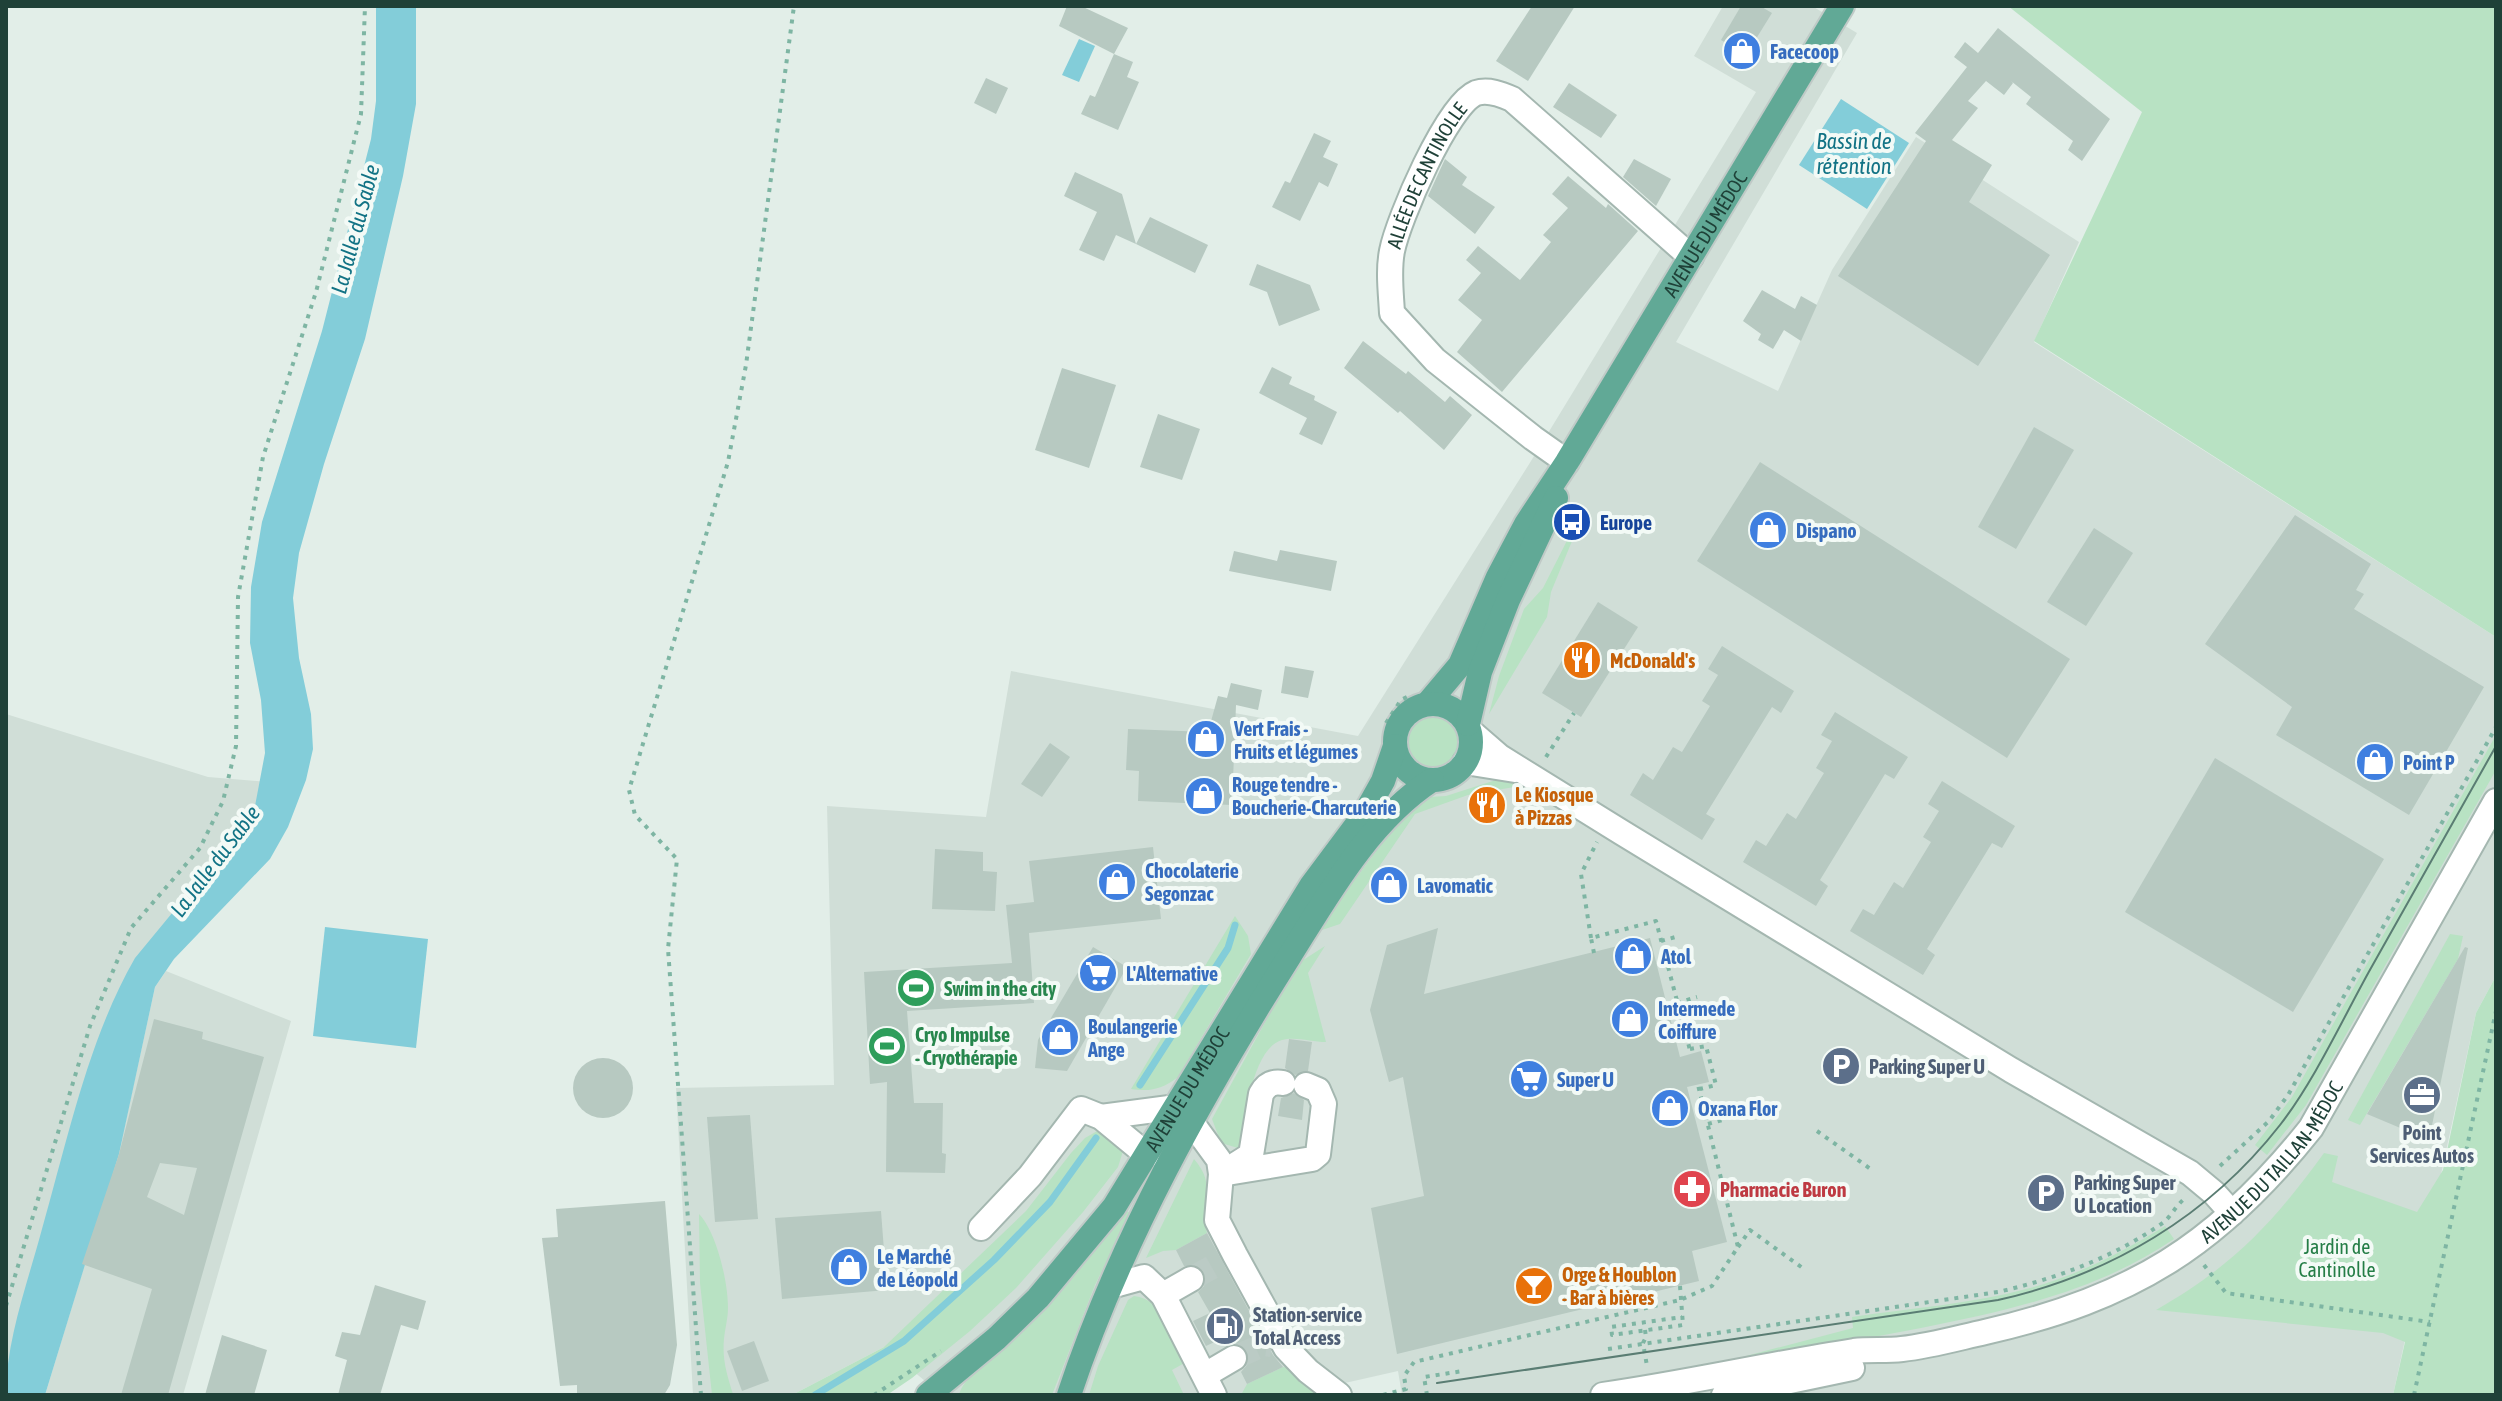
<svg xmlns="http://www.w3.org/2000/svg" width="2502" height="1401" font-family="'Asap Condensed',sans-serif">
<rect width="100%" height="100%" fill="#e2eee8"/>
<!-- built -->
<g fill="#d0ded7">
<polygon points="1723,6 1812,6 1857,33 1676,342 1778,391 1832,270 1916,137 2079,242 2034,342 2496,637 2496,976 2476,1013 2393,1395 1402,1395 1398,1371 1345,1383 1342,1395 942,1395 884,1347 792,1395 693,1395 676,1088 834,1085 827,806 986,817 1011,671 1358,736 1531,461 1756,92 1694,56"/>
<polygon points="6,714 208,777 268,782 263,802 120,1006 13,1395 6,1395"/>
<polygon points="166,971 291,1021 183,1395 45,1395 119,1152 155,987"/>
</g>
<!-- green -->
<g fill="#b8e2c3">
<polygon points="2008,6 2496,6 2496,637 2034,341 2142,112"/>
<polygon points="1582,511 1584,512 1551,592 1547,617 1489,714 1499,676 1524,609 1543,588"/>
<circle cx="1434" cy="741" r="29"/>
<polygon points="2496,735 2496,770 2306,1105 2267,1155 2255,1145 2292,1097"/>
<polygon points="1496,780 1509,781 1520,786 1468,795 1415,814 1340,924 1316,932 1406,811 1429,797 1446,796"/>
<path d="M1235,916L1248,936L1251,954L1178,1077C1162,1089 1151,1092 1131,1089Z"/>
<polygon points="2450,934 2463,936 2458,959 2360,1125 2348,1120"/>
<path d="M1325,946L1308,973L1326,1042C1312,1042 1295,1036 1282,1040C1253,1048 1245,1116 1242,1142L1238,1148L1221,1143L1212,1119L1297,964Z"/>
<path d="M2496,976V1395H2393L2405,1342L2383,1333L2156,1310C2233,1266 2273,1223 2324,1153L2338,1156L2332,1182L2417,1212L2443,1170L2476,1013Z"/>
<polygon points="1099,1130 1117,1142 1123,1151 1118,1167 1083,1212 1016,1288 970,1331 912,1378 887,1395 792,1395 884,1347 1026,1211 1071,1153 1085,1138"/>
<path d="M1194,1159C1219,1188 1198,1201 1207,1233L1176,1250L1163,1251L1146,1258Z"/>
<path d="M1125,1210L1130,1213L1095,1285L1052,1395H959C963,1378 984,1367 997,1355C1046,1314 1088,1262 1125,1210Z"/>
<path d="M699,1214C717,1233 728,1282 728,1308C728,1318 725,1329 724,1339C722,1359 727,1375 733,1394L739,1395H712L700,1283Z"/>
<path d="M2165,1226L2174,1239C2097,1291 2011,1310 1921,1328C1863,1339 1804,1350 1746,1361V1356L1853,1328L1852,1317C1911,1308 1972,1304 2030,1288C2078,1275 2123,1252 2165,1226Z"/>
<path d="M1134,1296C1164,1299 1175,1338 1188,1361L1172,1370L1184,1395H1089L1098,1366L1128,1300Z"/>
<polygon points="1283,1367 1292,1368 1322,1395 1241,1395 1247,1384"/>
</g>
<!-- water -->
<g fill="#83cdd9">
<path d="M376,6H416V104L403,176L365,339L324,464L299,553L293,598L299,658L311,714L313,749L306,780L288,827L270,859L174,959L155,987L119,1154L45,1395H6C6,1339 28,1282 42,1229C68,1138 88,1040 135,958L248,821L255,806L265,753L261,700L250,643L251,587L262,522L322,331L371,139L376,101Z"/>
<polygon points="1079,39 1095,46 1079,82 1062,75"/>
<polygon points="1841,99 1909,143 1867,209 1799,165"/>
<polygon points="325,927 428,939 416,1048 313,1036"/>
</g>
<g fill="none" stroke-linecap="round" stroke-linejoin="round">
<!-- stream -->
<g stroke="#83cdd9" stroke-width="7">
<polyline points="1140,1085 1228,948 1235,925"/>
<polyline points="815,1395 904,1341 994,1260 1050,1202 1096,1138"/>
</g>
</g>
<!-- building -->
<g fill="#b7c9c1" fill-rule="evenodd">
<polygon points="1067,6 1081,6 1128,28 1114,54 1059,26"/>
<polygon points="1532,6 1575,6 1528,81 1496,61"/>
<polygon points="1741,6 1760,6 1772,13 1746,55 1721,40"/>
<polygon points="1998,28 2110,119 2082,161 2068,150 2073,141 2026,104 2031,97 2011,81 2013,83 2004,95 1986,81 1968,101 1978,108 1952,140 1992,165 1969,202 2050,255 1978,366 1838,276 1926,141 1915,133 1967,67 1954,57 1965,42 1978,53"/>
<polygon points="1114,54 1133,62 1127,77 1139,82 1118,130 1081,114 1090,95 1095,97"/>
<polygon points="986,78 1008,88 996,114 974,103"/>
<polygon points="1569,83 1617,115 1601,138 1553,107"/>
<polygon points="1314,133 1331,141 1323,157 1338,164 1328,187 1319,182 1300,221 1272,207 1285,181 1290,183"/>
<polygon points="1445,159 1467,177 1462,185 1495,207 1475,234 1428,196"/>
<polygon points="1634,159 1671,179 1656,206 1623,177"/>
<polygon points="1075,172 1122,194 1136,244 1116,235 1104,261 1079,250 1097,212 1064,196"/>
<polygon points="1568,176 1606,208 1608,204 1638,231 1502,392 1457,352 1482,320 1458,300 1481,273 1466,260 1478,246 1520,280 1551,242 1543,235 1568,208 1552,194"/>
<polygon points="1150,217 1208,245 1195,273 1136,244"/>
<polygon points="1257,264 1310,285 1320,310 1279,326 1267,292 1249,285"/>
<polygon points="1762,290 1795,309 1801,296 1817,305 1801,341 1784,330 1773,349 1758,340 1761,334 1743,321"/>
<polygon points="1363,341 1406,374 1408,371 1445,402 1450,396 1472,415 1444,450 1400,411 1398,413 1344,368"/>
<polygon points="1272,367 1292,377 1289,384 1315,396 1314,400 1337,412 1322,445 1299,434 1307,418 1259,393"/>
<polygon points="1062,368 1116,385 1089,468 1035,450"/>
<polygon points="1158,414 1200,429 1182,480 1140,467"/>
<polygon points="2034,427 2074,450 2016,549 1978,527"/>
<polygon points="1760,462 2070,659 2007,758 1697,561"/>
<polygon points="2295,515 2371,564 2356,590 2364,594 2354,609 2484,687 2409,815 2276,735 2292,707 2205,644"/>
<polygon points="2094,528 2133,553 2086,626 2047,602"/>
<polygon points="1280,550 1337,561 1331,591 1229,571 1234,551 1277,561"/>
<polygon points="1598,602 1638,627 1581,717 1542,693"/>
<polygon points="1722,646 1794,691 1781,713 1772,707 1706,814 1715,819 1702,840 1630,795 1643,773 1653,780 1673,747 1682,752 1710,706 1702,701 1718,675 1708,669"/>
<polygon points="1285,666 1314,671 1308,698 1281,693"/>
<polygon points="1231,683 1262,690 1258,710 1236,705 1232,805 1138,801 1139,771 1126,770 1128,729 1208,732 1218,696 1227,698"/>
<polygon points="1835,712 1908,757 1894,779 1885,774 1820,880 1828,886 1816,906 1743,862 1756,840 1766,846 1787,813 1796,819 1824,773 1816,768 1832,741 1821,735"/>
<polygon points="1050,743 1070,757 1042,797 1021,784"/>
<polygon points="2215,758 2384,859 2293,1012 2125,912"/>
<polygon points="1942,781 2015,826 2002,848 1992,843 1927,949 1935,955 1923,975 1850,931 1863,909 1874,915 1894,882 1903,888 1931,842 1923,837 1939,811 1928,804"/>
<polygon points="1153,847 1161,919 1029,933 1034,1003 907,1011 914,1103 943,1103 942,1153 946,1154 945,1173 886,1172 887,1082 870,1084 864,972 1012,963 1006,905 1034,902 1029,861"/>
<polygon points="935,849 983,852 983,871 997,872 995,911 932,909"/>
<polygon points="1438,928 1424,994 1650,938 1680,1057 1701,1051 1709,1082 1687,1087 1727,1242 1692,1251 1699,1281 1397,1354 1371,1208 1424,1196 1403,1077 1389,1082 1370,1010 1387,945"/>
<polygon points="1093,947 1127,967 1067,1071 1035,1068 1038,1040"/>
<polygon points="2465,947 2468,948 2429,1140 2367,1114"/>
<path d="M154,1019L203,1032L202,1039L264,1057L168,1395H121L152,1289L82,1264L119,1154ZM160,1163L197,1168L184,1215L147,1197Z"/>
<polygon points="1289,1039 1312,1042 1308,1071 1295,1075 1285,1068"/>
<circle cx="603" cy="1088" r="30"/>
<polygon points="1294,1093 1304,1100 1302,1120 1278,1116 1281,1098"/>
<polygon points="750,1115 758,1219 715,1222 707,1117"/>
<polygon points="665,1201 677,1345 670,1385 664,1395 577,1395 577,1385 560,1386 542,1238 558,1237 556,1209"/>
<polygon points="881,1211 887,1290 782,1299 775,1218"/>
<polygon points="1207,1233 1273,1355 1283,1367 1247,1384 1241,1372 1247,1365 1249,1357 1246,1350 1235,1343 1227,1345 1223,1338 1206,1346 1193,1321 1210,1313 1198,1292 1204,1286 1206,1278 1198,1266 1184,1266 1176,1250"/>
<polygon points="375,1285 426,1301 418,1330 401,1325 380,1395 338,1395 347,1360 335,1356 342,1332 360,1335"/>
<polygon points="222,1335 267,1350 254,1395 205,1395"/>
<polygon points="754,1341 769,1381 742,1391 727,1351"/>
</g>
<g fill="none" stroke-linecap="round" stroke-linejoin="round">
<!-- minor-tunnel -->
<g stroke="#bbcbc5" stroke-width="24" stroke-dasharray="24 12" stroke-linecap="butt">
<polyline points="1191,1279 1223,1261"/>
<polyline points="1234,1358 1265,1344 1272,1345"/>
</g>
<defs>
<g id="minor">
<path id="s1" d="M1567,462L1533,438L1435,360L1392,313C1391,293 1388,271 1392,251C1398,220 1447,105 1476,93C1488,89 1501,94 1512,99L1691,257"/>
<polyline points="1470,731 1500,757 1621,832 2011,1070 2190,1173 2214,1193 2232,1213"/>
<polyline points="1465,762 1515,770"/>
<path d="M1283,1083C1272,1081 1266,1085 1261,1094L1251,1155L1221,1174L1312,1159L1318,1154L1324,1104L1318,1090L1306,1085"/>
<polyline points="1101,1117 1177,1107"/>
<polyline points="1192,1123 1219,1160 1221,1174 1217,1220 1235,1255 1286,1348 1308,1371 1339,1395"/>
<polyline points="981,1228 1030,1176 1081,1109 1101,1117 1147,1155"/>
<polyline points="1111,1286 1144,1277 1163,1295 1214,1395"/>
<polyline points="1163,1295 1191,1279"/>
<polyline points="1205,1375 1234,1358"/>
<path id="s2" d="M1603,1395C1687,1383 1770,1364 1854,1351C1870,1349 1886,1351 1902,1349C1930,1346 1958,1338 1985,1332C2131,1299 2217,1246 2311,1128L2496,801"/>
<polyline points="1724,1395 1852,1368"/>
</g>
<g id="major">
<path id="s3" d="M1428,703L1460,665L1498,577L1526,524L1567,462L1842,6"/>
<circle cx="1433" cy="742" r="38"/>
<polyline points="1468,724 1480,672 1508,600 1556,498"/>
<path id="s4" d="M928,1395L997,1338L1038,1298L1114,1207L1311,886L1364,815L1383,781L1395,746"/>
<path d="M1069,1395C1120,1241 1202,1095 1289,957C1328,895 1369,821 1432,780"/>
</g>
</defs>
<!-- minor casing -->
<use href="#minor" stroke="#a4b7b0" stroke-width="28"/>
<!-- major casing -->
<use href="#major" stroke="#c0cac7" stroke-width="28"/>
<!-- path -->
<g stroke="#7eb5a3" stroke-width="4" stroke-dasharray="4 6" stroke-linecap="butt">
<polyline points="1386,723 1401,700 1407,697"/>
<polyline points="1546,757 1574,713"/>
<polyline points="1520,813 1524,800"/>
<polyline points="1591,938 1581,874 1597,842"/>
<polyline points="1661,941 1679,936"/>
<polyline points="1594,953 1591,938 1656,921 1691,1054"/>
<polyline points="1677,1003 1697,997"/>
<polyline points="1690,1049 1706,1046 1716,1085 1700,1089"/>
<polyline points="1708,1124 1726,1119"/>
<polyline points="1817,1131 1872,1170"/>
<polyline points="2220,1166 2269,1121 2288,1095 2496,727"/>
<polyline points="1723,1184 1740,1179"/>
<polyline points="1738,1247 1750,1230 1804,1269"/>
<polyline points="2204,1265 2226,1293 2430,1322"/>
<polyline points="1680,1286 1683,1325 1612,1335 1611,1327 1682,1317"/>
<polyline points="6,1306 90,1026 131,928 200,848 223,801 236,746 238,597 263,457 316,292 361,114 365,6"/>
<polyline points="1645,1330 1646,1337 1643,1343 1647,1366"/>
<path d="M1608,1349L1998,1292C2055,1279 2115,1257 2164,1222C2171,1216 2176,1206 2184,1199"/>
<polyline points="701,1395 668,949 677,859 635,815 629,790 728,462 746,365 794,6"/>
<polyline points="874,1395 941,1351"/>
<polyline points="1383,1395 1406,1389 1404,1376 1414,1362 1680,1300 1712,1286 1738,1247 1698,1085"/>
<polyline points="1427,1395 1424,1377 1463,1371"/>
<polyline points="2414,1395 2496,1011"/>
</g>
<!-- minor -->
<use href="#minor" stroke="#fff" stroke-width="24"/>
<!-- major -->
<use href="#major" stroke="#61a996" stroke-width="24"/>
<!-- tram -->
<path stroke="#5a7d73" stroke-width="2" d="M1437,1383L1998,1300C2110,1275 2209,1216 2280,1125C2315,1080 2343,1018 2371,968C2413,894 2454,820 2496,746"/>
</g>
<!-- icons -->
<defs>
<symbol id="shop-disc" viewBox="-11 -11 22 22"><circle r="9.5" fill="#3f7fe0" stroke="#f3faf6"/><path d="M-5-2.5h2.3a2.7 3.5 0 0 1 5.4 0H5L5.5 6h-11ZM-1.5-2.5h3a1.5 2.3 0 0 0-3 0Z" fill="#fff"/></symbol>
<symbol id="bus-disc" viewBox="-11 -11 22 22"><circle r="9.5" fill="#1a4fb4" stroke="#f3faf6"/><path d="M-5-6H5V4H4V6H2V4H-2V6H-4V4H-5ZM-3.5-4V0h7V-4ZM-3.5 1.2v1.5H-2V1.2ZM2 1.2v1.5H3.5V1.2Z" fill="#fff"/></symbol>
<symbol id="restaurant-disc" viewBox="-11 -11 22 22"><circle r="9.5" fill="#e8710a" stroke="#f3faf6"/><path d="M-5-6h1v4h1v-4h1v4h1v-4h1v5L-1.5 .5V6h-2V.5L-5-1ZM5-6V6H3V1.5H1.5Q1.5-4 5-6Z" fill="#fff"/></symbol>
<symbol id="supermarket-disc" viewBox="-11 -11 22 22"><circle r="9.5" fill="#3f7fe0" stroke="#f3faf6"/><path d="M-6-5.5h2.5l.6 2H6L4.5 2H-2.5L-4.4-4H-6ZM-1.5 3.2a1.3 1.3 0 1 0 .1 0ZM3 3.2a1.3 1.3 0 1 0 .1 0Z" fill="#fff"/></symbol>
<symbol id="stadium-disc" viewBox="-11 -11 22 22"><circle r="9.5" fill="#2e9e5b" stroke="#f3faf6"/><path d="M0-5a6.5 5 0 1 0 0 10a6.5 5 0 1 0 0-10ZM-3.5-1.8h7v3.6h-7Z" fill="#fff"/></symbol>
<symbol id="parking-disc" viewBox="-11 -11 22 22"><circle r="9.5" fill="#5c6f8a" stroke="#f3faf6"/><path d="M-3.5-5.5H1a3.5 3.5 0 0 1 0 7H-1V5.5H-3.5ZM-1-3.4V-.6H.8a1.4 1.4 0 0 0 0-2.8Z" fill="#fff"/></symbol>
<symbol id="office-disc" viewBox="-11 -11 22 22"><circle r="9.5" fill="#5c6f8a" stroke="#f3faf6"/><path d="M-6-3h4V-5.5h4V-3h4V5H-6ZM-1-4.5V-3h2v-1.5ZM-6 0V1H6V0Z" fill="#fff"/></symbol>
<symbol id="pharmacy-disc" viewBox="-11 -11 22 22"><circle r="9.5" fill="#e0444e" stroke="#f3faf6"/><path d="M-2-6h4v4h4v4h-4v4h-4v-4h-4v-4h4Z" fill="#fff"/></symbol>
<symbol id="bar-disc" viewBox="-11 -11 22 22"><circle r="9.5" fill="#e8710a" stroke="#f3faf6"/><path d="M-6-5H6L.8 .8V4.5H3.5V6h-7V4.5H-.8V.8Z" fill="#fff"/></symbol>
<symbol id="fuel-disc" viewBox="-11 -11 22 22"><circle r="9.5" fill="#5c6f8a" stroke="#f3faf6"/><path d="M-5.5-6h7V0h2V4h1.3V-2.5L3-4.5l.8-.8L6-3V5H2.5V1h-1V6h-7ZM-4.2-4.7v3.2H.2V-4.7Z" fill="#fff"/></symbol>
</defs>
<g fill-rule="evenodd">
<use href="#shop-disc" x="1720" y="29" width="44" height="44"/>
<use href="#bus-disc" x="1550" y="500" width="44" height="44"/>
<use href="#shop-disc" x="1746" y="508" width="44" height="44"/>
<use href="#restaurant-disc" x="1560" y="638" width="44" height="44"/>
<use href="#shop-disc" x="1184" y="717" width="44" height="44"/>
<use href="#shop-disc" x="2353" y="740" width="44" height="44"/>
<use href="#shop-disc" x="1182" y="774" width="44" height="44"/>
<use href="#restaurant-disc" x="1465" y="783" width="44" height="44"/>
<use href="#shop-disc" x="1095" y="860" width="44" height="44"/>
<use href="#shop-disc" x="1367" y="863" width="44" height="44"/>
<use href="#shop-disc" x="1611" y="934" width="44" height="44"/>
<use href="#supermarket-disc" x="1076" y="951" width="44" height="44"/>
<use href="#stadium-disc" x="894" y="966" width="44" height="44"/>
<use href="#shop-disc" x="1608" y="997" width="44" height="44"/>
<use href="#shop-disc" x="1038" y="1015" width="44" height="44"/>
<use href="#stadium-disc" x="865" y="1024" width="44" height="44"/>
<use href="#parking-disc" x="1819" y="1044" width="44" height="44"/>
<use href="#supermarket-disc" x="1507" y="1057" width="44" height="44"/>
<use href="#office-disc" x="2400" y="1073" width="44" height="44"/>
<use href="#shop-disc" x="1648" y="1086" width="44" height="44"/>
<use href="#pharmacy-disc" x="1670" y="1167" width="44" height="44"/>
<use href="#parking-disc" x="2024" y="1171" width="44" height="44"/>
<use href="#shop-disc" x="827" y="1245" width="44" height="44"/>
<use href="#bar-disc" x="1512" y="1264" width="44" height="44"/>
<use href="#fuel-disc" x="1203" y="1304" width="44" height="44"/>
</g>
<g text-anchor="middle" dominant-baseline="central" stroke-width="8" stroke-linejoin="round" paint-order="stroke">
<!-- shop labels -->
<g font-size="20" font-weight="bold" fill="#366cbe" stroke="#f3faf6" text-anchor="start">
<text x="1770" y="51">Facecoop</text>
<text x="1796" y="530">Dispano</text>
<text x="1234" y="728">Vert Frais -<tspan x="1234" dy="23">Fruits et légumes</tspan></text>
<text x="2403" y="762">Point P</text>
<text x="1232" y="784">Rouge tendre -<tspan x="1232" dy="23">Boucherie-Charcuterie</tspan></text>
<text x="1145" y="870">Chocolaterie<tspan x="1145" dy="23">Segonzac</tspan></text>
<text x="1417" y="885">Lavomatic</text>
<text x="1661" y="956">Atol</text>
<text x="1126" y="973">L'Alternative</text>
<text x="1658" y="1008">Intermede<tspan x="1658" dy="23">Coiffure</tspan></text>
<text x="1088" y="1026">Boulangerie<tspan x="1088" dy="23">Ange</tspan></text>
<text x="1557" y="1079">Super U</text>
<text x="1698" y="1108">Oxana Flor</text>
<text x="877" y="1256">Le Marché<tspan x="877" dy="23">de Léopold</tspan></text>
</g>
<!-- street labels -->
<g font-size="20" fill="#1f4138" stroke="#f3faf6">
<text stroke="none"><textPath href="#s1" startOffset="376">ALLÉE DE CANTINOLLE</textPath></text>
<text stroke="none"><textPath href="#s3" startOffset="546">AVENUE DU MÉDOC</textPath></text>
<text stroke="none"><textPath href="#s4" startOffset="404">AVENUE DU MÉDOC</textPath></text>
<text stroke="none"><textPath href="#s2" startOffset="730">AVENUE DU TAILLAN-MÉDOC</textPath></text>
</g>
<!-- transit labels -->
<g font-size="20" font-weight="bold" fill="#164399" stroke="#f3faf6" text-anchor="start">
<text x="1600" y="522">Europe</text>
</g>
<!-- food labels -->
<g font-size="20" font-weight="bold" fill="#c56008" stroke="#f3faf6" text-anchor="start">
<text x="1610" y="660">McDonald's</text>
<text x="1515" y="794">Le Kiosque<tspan x="1515" dy="23">à Pizzas</tspan></text>
<text x="1562" y="1274">Orge &amp; Houblon<tspan x="1562" dy="23">- Bar à bières</tspan></text>
</g>
<!-- leisure labels -->
<g font-size="20" font-weight="bold" fill="#27864d" stroke="#f3faf6" text-anchor="start">
<text x="944" y="988">Swim in the city</text>
<text x="915" y="1034">Cryo Impulse<tspan x="915" dy="23">- Cryothérapie</tspan></text>
</g>
<!-- service labels -->
<g font-size="20" font-weight="bold" fill="#4e5e75" stroke="#f3faf6" text-anchor="start">
<text x="1869" y="1066">Parking Super U</text>
<text x="2422" y="1132" text-anchor="middle">Point<tspan x="2422" dy="23">Services Autos</tspan></text>
<text x="2074" y="1182">Parking Super<tspan x="2074" dy="23">U Location</tspan></text>
<text x="1253" y="1314">Station-service<tspan x="1253" dy="23">Total Access</tspan></text>
</g>
<!-- health labels -->
<g font-size="20" font-weight="bold" fill="#be3a42" stroke="#f3faf6" text-anchor="start">
<text x="1720" y="1189">Pharmacie Buron</text>
</g>
<!-- park labels -->
<g font-size="20" fill="#247d46" stroke="#f3faf6">
<text x="2337" y="1246">Jardin de<tspan x="2337" dy="23">Cantinolle</tspan></text>
</g>
<!-- water labels -->
<g font-size="22" font-style="italic" fill="#127385" stroke="#f3faf6">
<text x="1854" y="141">Bassin de<tspan x="1854" dy="25">rétention</tspan></text>
<text transform="translate(355 229) rotate(-75)">La Jalle du Sable</text>
<text transform="translate(215 861) rotate(-53)">La Jalle du Sable</text>
</g>
</g>
<!-- border -->
<rect width="2502" height="1401" fill="none" stroke="#1f4138" stroke-width="16"/>
</svg>
